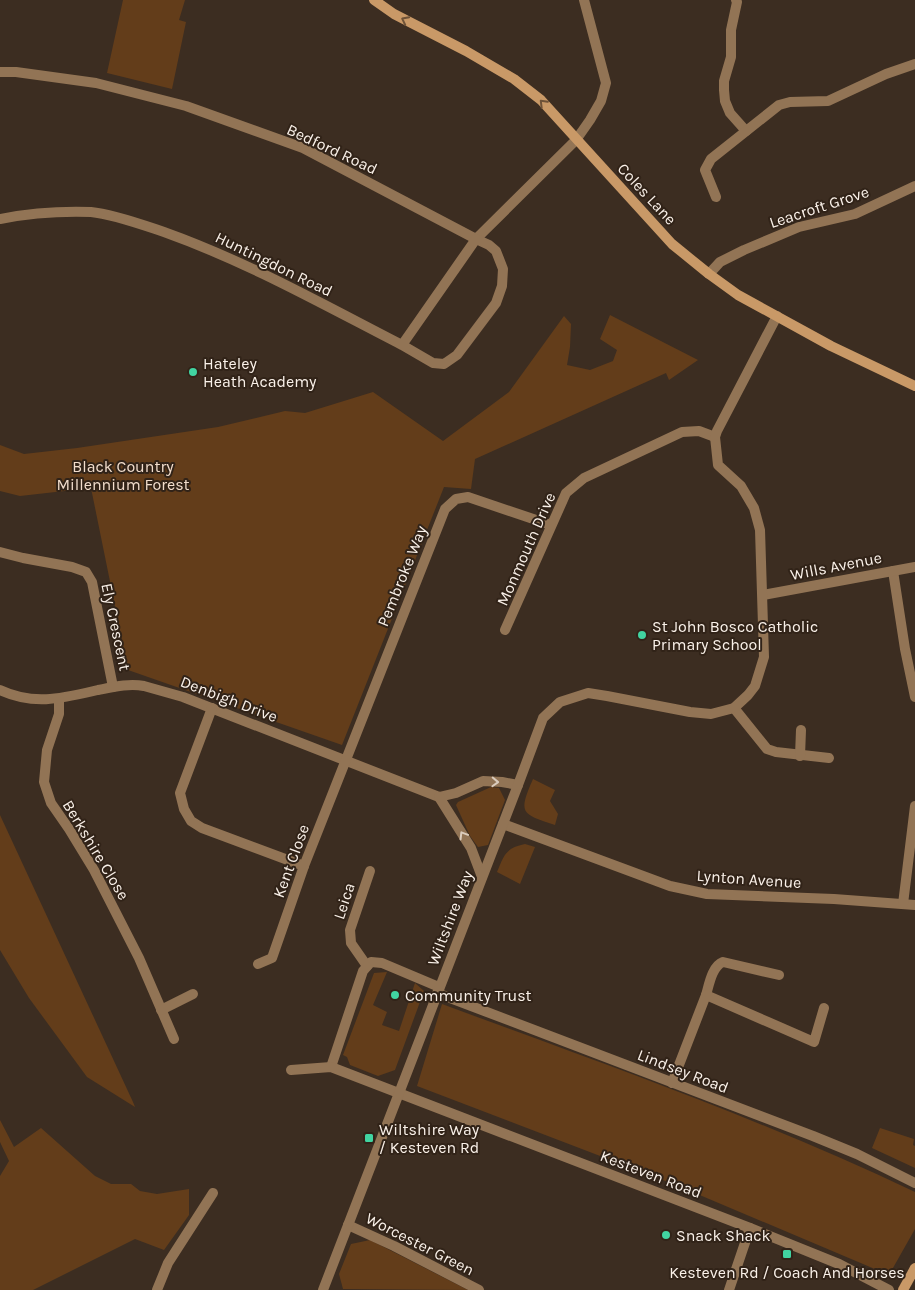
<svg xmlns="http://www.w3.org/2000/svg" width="915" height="1290" font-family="Karla,sans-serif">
<rect width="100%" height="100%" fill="#3c2d21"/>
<!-- green -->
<g fill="#633d1a">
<polygon points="123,0 185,0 179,20 186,22 172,89 107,73"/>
<polygon points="610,315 698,360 669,380 666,373 475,459 471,489 444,487 342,745 128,670 91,488 20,496 0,491 0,445 24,454 77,448 218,427 285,411 305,413 373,392 443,441 509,392 564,316 571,324 570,347 567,365 590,370 613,361 617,350 600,339"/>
<path d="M533,779L555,790L550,801L558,814L555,825C521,814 518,813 533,779Z"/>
<polygon points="491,787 499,788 505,800 488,845 478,847 470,836 456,805 458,802"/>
<polygon points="0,815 133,1102 135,1107 87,1077 29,998 0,950"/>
<path d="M525,844L535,847L520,884L497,872C504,856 505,848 525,844Z"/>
<polygon points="387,972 373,1005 387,1012 382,1025 399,1031 415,983 424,991 395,1070 378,1076 350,1065 347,1057 343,1055 374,973"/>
<path d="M442,1004C601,1063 762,1119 915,1192V1229L889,1275L676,1185L417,1086Z"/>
<polygon points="0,1120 14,1147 41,1128 95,1176 111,1184 131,1184 140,1191 157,1194 189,1189 189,1215 164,1250 135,1239 33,1290 0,1290 0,1176 9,1161 0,1142"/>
<polygon points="880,1128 914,1139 913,1145 915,1146 915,1168 872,1148"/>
<polygon points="370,1240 468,1290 343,1289 339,1274 351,1244"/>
</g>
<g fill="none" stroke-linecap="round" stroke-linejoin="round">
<!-- street -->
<g stroke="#927455" stroke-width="10">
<polyline points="736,0 737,2 731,30 731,57 724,81 724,90 725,101 730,113 746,131"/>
<polyline points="0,72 16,72 96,83 186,106 303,148 476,239 576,140 590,120 601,101 606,83 584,0"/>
<polyline points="716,197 705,170 711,159 779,105 790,102 828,101 886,74 915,64"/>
<path d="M0,219C30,213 61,211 91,212C113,214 143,225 164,232C248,262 324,305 402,345L476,239L489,245L496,251L503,269L502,286L496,303L457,355L444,364L433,363L402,345"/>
<polyline points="709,274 720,262 744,250 799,227 855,214 915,186"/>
<polyline points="0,552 23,558 72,567 86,572 92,582 113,687"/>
<polyline points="893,571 905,649 915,697"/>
<polyline points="763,595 915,567"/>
<polyline points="505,630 566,493 584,478 682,432 699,431 715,437"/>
<path d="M0,690C34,706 63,698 98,690C113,687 129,683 144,686L183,697L439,797L456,793L483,781L502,782L518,785"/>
<polyline points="59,699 59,714 47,750 44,782 51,803 69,829 94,870 139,958 174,1039"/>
<polyline points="212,708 180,793 184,809 191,821 202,828 304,866"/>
<polyline points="734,708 767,749 776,752 829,758"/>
<polyline points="800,756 801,730"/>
<polyline points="439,797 471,848 482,877"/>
<polyline points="503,824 670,886 707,894 834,899 915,905"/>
<polyline points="903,904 915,806"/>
<polyline points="258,964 272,958 304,866 445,509 456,499 468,497 551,525"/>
<polyline points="367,966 351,943 350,930 370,871"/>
<polyline points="437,993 813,1136 857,1154 915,1183"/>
<path d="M706,995C709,985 712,966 723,962L779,975"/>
<polyline points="161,1010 193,994"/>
<polyline points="331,1067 363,971 371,962 382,963 439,987"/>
<polyline points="291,1070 331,1067 750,1228 839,1264 889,1290"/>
<polyline points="672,1083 706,995 814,1042 824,1008"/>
<polyline points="348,1225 394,1246 479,1290"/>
<polyline points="157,1290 168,1263 213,1193"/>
<polyline points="323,1290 518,785 543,718 560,702 588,693 607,696 690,712 711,714 734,708 748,695 755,686 764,657 760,530 754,508 741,486 718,465 715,437 717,431 777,316"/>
<polyline points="729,1290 750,1228"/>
</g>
<!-- secondary -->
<g stroke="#c99967" stroke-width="10">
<polyline points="374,0 394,14 466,51 514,79 541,100 672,244 709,274 738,295 831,346 915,386"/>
<polyline points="903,1290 915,1268"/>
</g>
</g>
<!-- one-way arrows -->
<defs><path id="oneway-chevron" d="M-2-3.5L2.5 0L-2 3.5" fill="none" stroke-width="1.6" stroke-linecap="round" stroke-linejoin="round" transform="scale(1.25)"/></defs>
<g stroke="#6e5238">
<use href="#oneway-chevron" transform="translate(405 20) rotate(-153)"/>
<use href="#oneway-chevron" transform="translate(543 103) rotate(-135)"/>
</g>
<g stroke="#dbccbd">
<use href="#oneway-chevron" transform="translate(495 782) rotate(2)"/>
<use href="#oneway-chevron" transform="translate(463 835) rotate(-121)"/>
</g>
<!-- markers -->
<g fill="#41d4a1" stroke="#312318" stroke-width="2">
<circle cx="193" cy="372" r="5"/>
<circle cx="642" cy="635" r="5"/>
<circle cx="395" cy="995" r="5"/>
<rect x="364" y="1133" width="10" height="10" rx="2.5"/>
<circle cx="666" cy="1235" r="5"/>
<rect x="782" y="1249" width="10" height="10" rx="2.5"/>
</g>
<g text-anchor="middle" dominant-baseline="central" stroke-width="4" stroke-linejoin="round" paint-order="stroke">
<!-- street labels -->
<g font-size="16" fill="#faf1e9" stroke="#312318">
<text transform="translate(332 149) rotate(25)">Bedford Road</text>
<text transform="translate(647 194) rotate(47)">Coles Lane</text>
<text transform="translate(819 207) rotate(-18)">Leacroft Grove</text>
<text transform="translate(274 264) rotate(26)">Huntingdon Road</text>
<text transform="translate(526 549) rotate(-66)">Monmouth Drive</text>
<text transform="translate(836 566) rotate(-11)">Wills Avenue</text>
<text transform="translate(402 576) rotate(-68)">Pembroke Way</text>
<text transform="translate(116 627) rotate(78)">Ely Crescent</text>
<text transform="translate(229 699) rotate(21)">Denbigh Drive</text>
<text transform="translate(96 850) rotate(59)">Berkshire Close</text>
<text transform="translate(291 861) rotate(-70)">Kent Close</text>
<text transform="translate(749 879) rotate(4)">Lynton Avenue</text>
<text transform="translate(344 901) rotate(-72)">Leica</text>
<text transform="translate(450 918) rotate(-69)">Wiltshire Way</text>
<text transform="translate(683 1071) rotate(21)">Lindsey Road</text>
<text transform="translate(651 1174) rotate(21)">Kesteven Road</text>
<text transform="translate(420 1244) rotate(27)">Worcester Green</text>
</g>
<!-- poi labels -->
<g font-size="16" fill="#faf1e9" stroke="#312318" text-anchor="start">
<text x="203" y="363">Hateley<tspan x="203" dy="18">Heath Academy</tspan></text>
<text x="652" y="626">St John Bosco Catholic<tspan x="652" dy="18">Primary School</tspan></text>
<text x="405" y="995">Community Trust</text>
<text x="379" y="1129">Wiltshire Way<tspan x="379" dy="18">/ Kesteven Rd</tspan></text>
<text x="676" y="1235">Snack Shack</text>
<text x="787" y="1272" text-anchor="middle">Kesteven Rd / Coach And Horses</text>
</g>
<!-- park labels -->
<g font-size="16" fill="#f2ddcc" stroke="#312318">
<text x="123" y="466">Black Country<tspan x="123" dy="18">Millennium Forest</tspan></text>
</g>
</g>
</svg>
